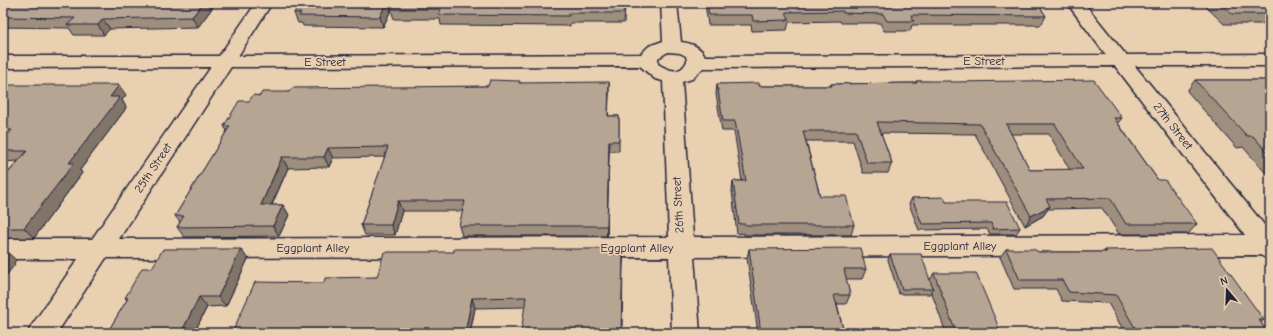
<svg xmlns="http://www.w3.org/2000/svg" width="1273" height="336" font-family="'Comic Neue',sans-serif">
<rect width="100%" height="100%" fill="#e9d0b1"/>
<filter id="ink" filterUnits="userSpaceOnUse"><feTurbulence type="fractalNoise" baseFrequency=".025" numOctaves="2"/><feDisplacementMap in="SourceGraphic" scale="8" xChannelSelector="R" yChannelSelector="G"/><feConvolveMatrix kernelMatrix="1 2 1 2 8 2 1 2 1" color-interpolation-filters="sRGB"/></filter>
<g filter="url(#ink)">
<g fill="none" stroke-linecap="round" stroke-linejoin="round">
<defs>
<path id="minor" d="M256,3H272L238,56L641,54L649,46L663,41L661,3H677L681,42C691,43 701,47 705,56L1106,55L1067,3H1084L1126,55L1270,54V66H1135L1270,232V260L1260,255L694,257L700,333H672L669,257L106,258L57,333H28L32,325L78,259H3V239H92L211,67L3,68V56H219ZM668,52L680,53L686,56L687,61C681,75 669,71 658,64V58ZM640,66L655,79L663,81L669,237L119,239L231,67ZM1115,66L1245,235L693,237L682,82L692,79L703,68Z"/>
</defs>
<!-- minor casing -->
<use href="#minor" stroke="#22223b" stroke-width="3"/>
<!-- minor -->
<use href="#minor" fill="#e9d0b1" fill-rule="evenodd"/>
</g>
<!-- wall -->
<g fill="#9d8e7e" stroke="#22223b" fill-rule="evenodd">
<polygon points="3,3 216,3 198,27 110,29 104,35 74,35 69,28 3,27"/>
<polygon points="300,3 625,3 624,23 570,23 570,26 441,25 440,19 394,19 391,10 383,27 303,26 302,23 298,23 294,13"/>
<polygon points="705,3 1037,3 1046,16 1041,25 912,25 910,31 884,31 880,23 841,23 840,21 789,22 787,30 752,31 751,25 708,25"/>
<polygon points="1202,3 1270,3 1270,24 1224,24"/>
<polygon points="1195,80 1270,80 1270,178 1243,147 1237,148 1187,91"/>
<path d="M916,81L951,82L1122,118L1118,123L1158,180L1197,224L1188,234H1119L1102,208L1048,209L1043,216L1025,226L975,134L881,133L892,163L888,173H863L853,141H806L820,196L854,225L851,235H744V233L737,234L732,191L733,181H742L734,131H722L716,94L717,84L759,86H831V84L915,83ZM1011,134H1049L1070,170H1030Z"/>
<polygon points="520,83 609,92 608,116 619,116 619,151 609,151 607,236 462,236 459,226 463,211 402,211 395,235 365,235 361,225 385,157 333,158 329,167 288,168 272,205 283,205 289,215 279,236 184,237 177,227 180,222 175,216 227,131 224,126 249,101 260,96 289,92 488,86"/>
<polygon points="3,89 126,95 122,100 126,107 124,111 80,170 82,173 34,238 3,238 3,179 18,161 3,162"/>
<polygon points="912,198 946,202 1020,228 1016,234 990,234 987,229 919,230 909,204"/>
<polygon points="606,249 607,254 623,255 623,264 525,307 475,308 470,333 232,333 324,283 377,277 454,252"/>
<polygon points="749,249 866,269 862,279 846,279 850,295 846,304 837,304 844,333 758,333 747,258"/>
<polygon points="1006,249 1039,252 1104,252 1105,250 1264,320 1261,323 1268,333 1125,333 1108,303 1062,301 1056,289 1014,289 1000,257"/>
<polygon points="890,254 930,280 934,273 1001,333 946,333 931,291 930,294 899,294 888,260"/>
<polygon points="248,259 226,306 207,307 194,333 107,333 127,300 125,298 152,268"/>
</g>
<!-- shaded-wall -->
<g fill="#807467" stroke="#22223b">
<polygon points="203,3 216,3 198,27 192,17"/>
<polygon points="386,3 394,3 383,27 380,17"/>
<polygon points="103,19 110,29 104,35 98,25"/>
<polygon points="609,82 609,92 608,126 608,116"/>
<polygon points="119,85 126,95 122,100 126,107 124,111 80,170 82,173 34,238 24,228 69,163 110,97"/>
<polygon points="609,141 609,151 607,236 607,226"/>
<polygon points="328,148 333,158 329,167 324,157"/>
<polygon points="282,157 288,168 267,215 261,205"/>
<polygon points="398,201 402,211 395,235 391,225"/>
<polygon points="283,205 289,215 279,236 273,226"/>
<polygon points="1050,206 1043,216 1025,226 1031,216"/>
<polygon points="241,249 248,259 226,306 218,297"/>
<polygon points="6,251 16,260 14,263 15,264 3,280 3,254"/>
<polygon points="623,255 622,333 621,333"/>
<polygon points="199,297 207,307 194,333 181,333"/>
<polygon points="472,298 475,308 470,333 465,333"/>
</g>
<!-- building -->
<g fill="#b7a593" stroke="#22223b" fill-rule="evenodd">
<polygon points="3,3 203,3 192,17 103,19 98,25 67,25 75,18 3,17"/>
<polygon points="300,3 386,3 380,17 299,16 301,13 294,13"/>
<polygon points="393,3 624,3 624,13 569,13 569,16 439,15 441,9 391,9"/>
<polygon points="707,3 1037,3 1046,16 911,15 914,21 887,21 883,14 843,13 843,11 786,12 789,20 753,21 752,15 709,15"/>
<polygon points="1220,3 1270,3 1270,14 1232,14"/>
<polygon points="490,80 520,81 519,83 609,82 608,116 619,116 619,141 609,141 607,226 459,226 465,201 398,201 391,225 361,225 388,147 328,148 324,157 282,157 261,205 283,205 273,226 177,227 184,216 175,216 230,126 224,126 239,101 249,101 253,95 260,96 262,92 289,92 292,88 488,86"/>
<path d="M1094,80L1122,118H1114L1158,180H1165L1197,224H1126L1110,198L1046,199L1050,206L1031,216L980,124L877,122L892,163H867L856,131H803L820,196H846L854,225H746L745,224H739L733,181H746L735,121H723L717,84L759,83V86H832L831,84L917,83L916,81H951V82ZM1006,124H1055L1083,169L1030,170Z"/>
<polygon points="1195,80 1270,80 1270,155 1253,136 1247,136"/>
<polygon points="10,85 119,85 110,97 119,97 117,101 69,163 74,163 24,228 3,228 3,179 27,151 3,151 3,140 12,130 3,130 3,89 6,89"/>
<polygon points="944,197 946,202 1007,202 1020,228 993,229 991,223 922,224 912,198"/>
<polygon points="860,248 866,269 844,269 850,295 834,295 844,333 761,333 749,249"/>
<polygon points="1212,248 1264,320 1259,320 1268,333 1138,333 1116,295 1069,292 1062,280 1020,280 1006,249 1033,249 1039,252 1107,252 1105,250"/>
<polygon points="163,249 241,249 218,297 199,297 181,333 107,333 128,298 125,298 142,268 152,268"/>
<polygon points="454,249 606,249 606,254 623,255 621,333 521,333 526,297 472,298 465,333 232,333 255,282 324,283 325,278 377,277 384,252 454,252"/>
<polygon points="3,251 6,251 3,254 5,254 3,256"/>
<polygon points="890,254 921,254 933,289 902,289"/>
<polygon points="934,273 976,273 1001,333 956,333"/>
</g>
</g>
<g text-anchor="middle" dominant-baseline="central" stroke-width="3.5" stroke-linejoin="round" paint-order="stroke">
<!-- street labels -->
<g font-size="12" fill="#22223b" stroke="#e9d0b1">
<text x="984" y="61">E Street</text>
<text x="325" y="62">E Street</text>
<text transform="translate(1173 126) rotate(52)">27th Street</text>
<text transform="translate(153 168) rotate(-56)">25th Street</text>
<text transform="translate(678 205) rotate(-93)">26th Street</text>
<text x="960" y="246">Eggplant Alley</text>
<text x="313" y="248">Eggplant Alley</text>
<text x="637" y="248">Eggplant Alley</text>
</g>
</g>
<!-- margin -->
<rect width="1273" height="336" fill="none" stroke="#e9d0b1" stroke-width="16"/>
<rect x="8" y="8" width="1257" height="320" fill="none" stroke="#22223b" stroke-width="1.5" filter="url(#ink)"/>
<!-- north arrow -->
<g transform="translate(1227 290) rotate(341)" stroke="#e9d0b1" stroke-width="3" paint-order="stroke">
<path d="M0-3L7 15L0 10L-7 15Z" fill="#22223b"/>
<text y="-6" font-size="11" font-weight="bold" text-anchor="middle" fill="#22223b">N</text>
</g>
</svg>
